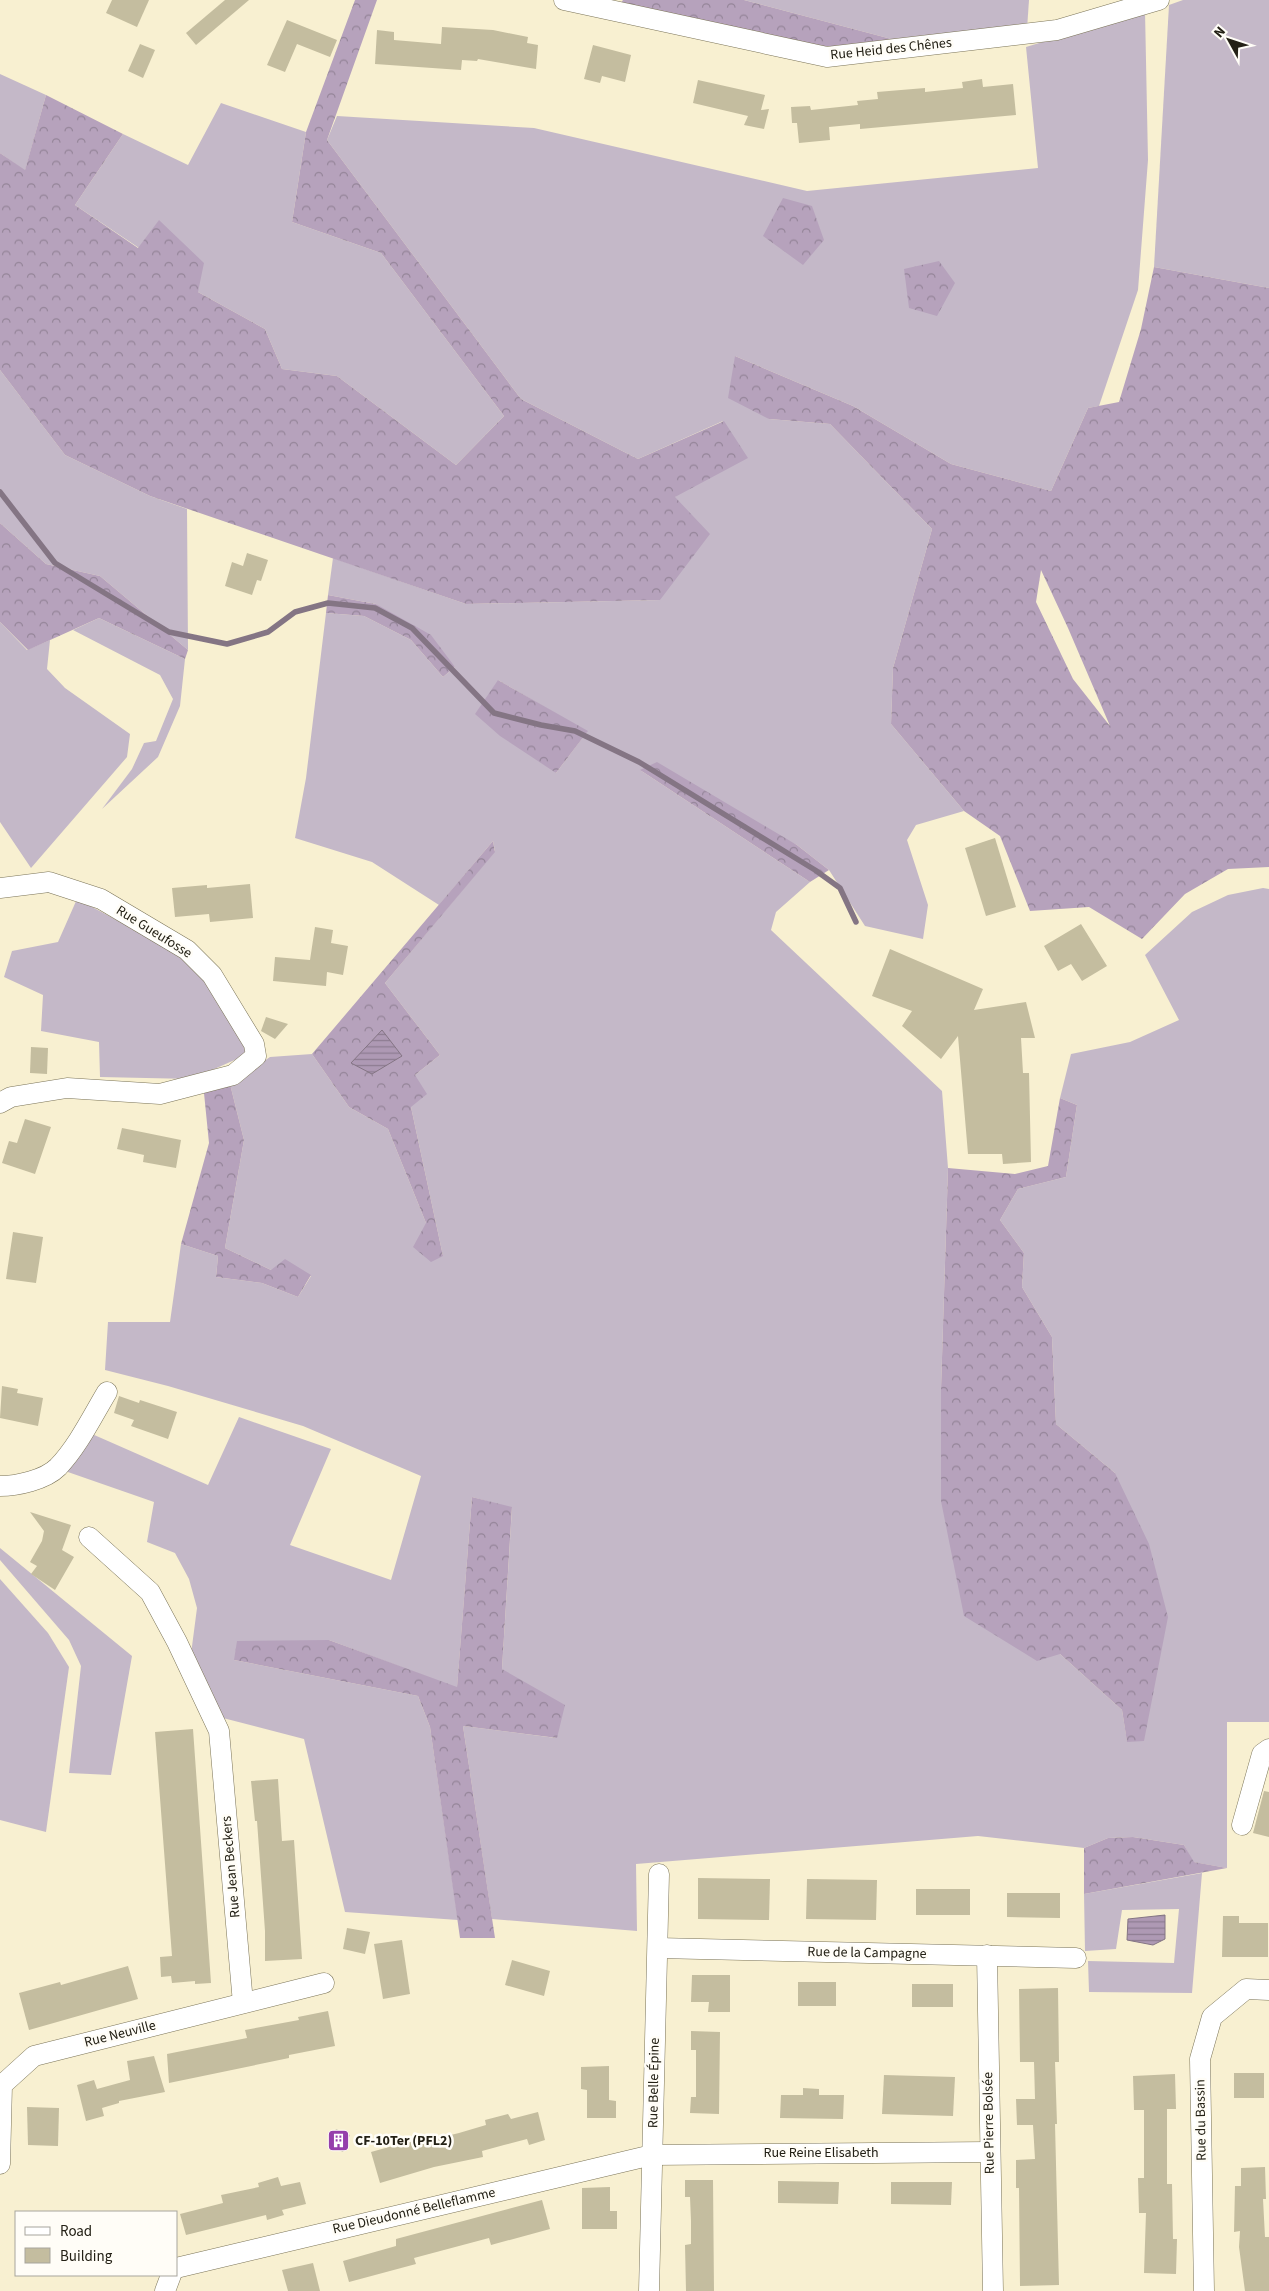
<svg xmlns="http://www.w3.org/2000/svg" width="1269" height="2291" font-family="'Source Sans 3',sans-serif">
<defs>
<pattern id="forest-crowns" width="20" height="18" patternUnits="userSpaceOnUse" patternTransform="scale(1.25)"><rect width="20" height="18" fill="#b6a2bc"/><path d="M2 6a3 3 0 1 1 6 0M12 15a3 3 0 1 1 6 0" fill="none" stroke="#948498"/></pattern>
<pattern id="water-rules" width="6" height="5" patternUnits="userSpaceOnUse" patternTransform="scale(1.25)"><rect width="6" height="5" fill="#ae99b4"/><path d="M0 2.5h6" fill="none" stroke="#8d7c91"/></pattern>
</defs>
<rect width="100%" height="100%" fill="#f8f0d1"/>
<!-- grass -->
<g fill="#c4b8c8" fill-rule="evenodd">
<polygon points="744,0 1029,0 1027,29 899,41"/>
<polygon points="1183,0 1269,0 1269,288 1154,267 1169,5"/>
<path d="M1145,11L1148,160L1138,290L1099,406L1088,408L1051,491L951,464L853,406L735,356L769,419L830,424L932,529L893,668L891,724L964,811L916,825L907,840L928,905L923,939L865,926L829,870L797,845L640,770L810,882L776,912L771,930L942,1091L948,1168L941,1389L1060,1654L1122,1710L1127,1741L1115,1473L1056,1424L1052,1337L1022,1287L1024,1253L1000,1220L1018,1189L1066,1177L1077,1105L1060,1098L1071,1054L1130,1042L1179,1020L1145,955L1192,912L1228,895L1263,888L1269,889V1722H1227V1868L1193,1862L1184,1845L1133,1837L1108,1838L1084,1848L978,1836L636,1864L637,1931L492,1919L463,1726L556,1738L502,1669L512,1508L472,1497L457,1688L329,1640L234,1660L418,1696L430,1727L458,1920L345,1912L304,1739L223,1718L191,1654L197,1608L189,1579L175,1553L147,1542L154,1502L65,1471L92,1434L208,1485L239,1417L331,1449L290,1545L391,1580L421,1476L303,1426L168,1386L105,1370L108,1322H170L181,1244L218,1256L216,1277L262,1283L298,1297L311,1276L271,1270L225,1248L244,1140L230,1084L270,1057L312,1054L349,1107L388,1129L426,1223L443,1256L411,1107L415,1075L440,1055L385,983L495,851L493,841L439,905L372,862L295,838L306,778L326,613L364,616L411,640L443,677L455,667L376,604L328,595L333,558L466,604L660,600L675,497L723,421L638,459L521,399L327,140L337,116L534,128L807,191L1038,168L1026,47ZM498,680L587,732L556,773Z"/>
<polygon points="0,74 46,95 25,171 0,153"/>
<polygon points="221,103 306,132 292,222 381,253 504,416 456,465 337,376 282,369 265,329 198,292 159,221 139,248 75,205 123,134 188,165"/>
<polygon points="0,370 65,455 150,496 187,509 188,650 100,576 46,564 0,523"/>
<polygon points="99,618 185,659 180,706 158,757 102,809 132,769 144,743 156,741 173,699 160,675 73,630"/>
<polygon points="0,622 27,650 50,640 47,669 65,688 130,734 127,757 31,868 0,822"/>
<polygon points="77,899 181,954 216,984 248,1054 192,1079 100,1077 99,1042 41,1031 43,995 4,977 12,951 58,942"/>
<polygon points="0,1548 132,1656 111,1775 69,1773 81,1666 69,1640 0,1560"/>
<polygon points="0,1579 48,1633 69,1667 46,1832 0,1820"/>
<polygon points="1202,1873 1192,1993 1089,1992 1088,1961 1174,1963 1179,1909 1122,1910 1116,1949 1085,1951 1084,1894"/>
</g>
<!-- forest -->
<g fill="url(#forest-crowns)" fill-rule="evenodd">
<polygon points="355,0 377,0 327,140 521,399 638,459 724,421 748,458 675,497 710,534 660,600 466,604 150,496 65,455 0,370 0,153 25,170 46,95 123,134 75,205 138,248 159,220 204,263 198,292 265,329 282,369 337,376 456,465 504,416 381,253 292,222 306,132"/>
<polygon points="623,0 744,0 899,41 809,48 620,4"/>
<polygon points="783,198 812,206 824,240 803,265 763,236"/>
<polygon points="939,261 955,283 937,316 909,308 904,269"/>
<path d="M1154,267L1269,288V867L1228,869L1185,894L1142,939L1089,907L1030,911L1000,836L964,811L891,724L893,668L932,529L830,424L769,419L728,398L735,356L853,406L951,464L1051,491L1088,408L1119,402L1141,329ZM1041,570L1068,628L1110,726L1073,679L1036,602Z"/>
<polygon points="0,523 46,564 100,576 188,650 185,659 99,618 28,650 0,622"/>
<polygon points="328,595 376,604 431,635 455,667 443,677 411,640 364,616 326,613"/>
<polygon points="498,680 588,731 556,773 500,736 475,714"/>
<polygon points="657,762 797,845 829,870 810,882 640,770"/>
<polygon points="493,841 495,852 385,983 440,1055 415,1075 427,1094 411,1107 443,1256 431,1262 413,1247 426,1223 388,1129 349,1107 312,1054"/>
<polygon points="230,1084 244,1140 225,1248 271,1270 285,1259 311,1275 298,1297 262,1283 216,1277 218,1256 181,1244 209,1143 204,1093"/>
<polygon points="1060,1098 1077,1105 1066,1177 1018,1189 1000,1220 1024,1253 1022,1287 1052,1337 1056,1424 1115,1473 1149,1544 1168,1617 1144,1741 1127,1742 1122,1710 1060,1654 1037,1661 964,1616 941,1501 941,1389 948,1168 1015,1174 1048,1166"/>
<polygon points="472,1497 512,1507 502,1669 565,1705 557,1738 463,1726 495,1938 460,1938 430,1727 418,1696 234,1660 237,1641 329,1640 457,1687"/>
<polygon points="1133,1837 1184,1845 1194,1862 1227,1868 1084,1894 1084,1848 1108,1838"/>
</g>
<!-- water -->
<g fill="url(#water-rules)" stroke="#847584">
<polygon points="382,1030 402,1056 372,1074 351,1063"/>
<polygon points="1165,1915 1165,1939 1153,1945 1127,1940 1128,1919"/>
</g>
<g fill="none" stroke-linecap="round" stroke-linejoin="round">
<!-- stream -->
<polyline stroke="#847584" stroke-width="5.5" points="0,492 55,563 169,632 227,644 268,632 295,612 328,603 375,608 412,628 494,713 541,725 575,731 639,762 815,870 840,888 856,922"/>
</g>
<!-- building -->
<g fill="#c4bd9f">
<polygon points="112,0 149,0 137,27 106,13"/>
<polygon points="225,0 249,0 196,45 186,33"/>
<polygon points="287,20 337,40 330,57 297,44 285,72 267,65"/>
<polygon points="442,27 493,30 528,37 527,43 538,45 536,69 478,59 477,61 462,60 461,70 375,64 377,30 394,32 394,40 441,44"/>
<polygon points="140,44 155,50 143,78 128,71"/>
<polygon points="593,45 631,55 625,82 602,76 600,83 584,79"/>
<polygon points="982,79 983,87 1013,84 1016,115 860,129 860,124 829,127 830,140 799,143 797,123 792,123 791,107 810,106 811,110 858,105 857,101 878,99 877,92 925,88 925,92 963,88 962,82"/>
<polygon points="698,80 765,95 761,110 769,109 764,129 744,125 748,116 693,103"/>
<polygon points="247,553 268,560 261,581 257,580 252,595 225,586 232,562 243,566"/>
<polygon points="995,838 1016,907 986,916 965,848"/>
<polygon points="250,884 253,918 210,922 209,914 175,917 172,888 207,885 207,888"/>
<polygon points="1081,924 1107,966 1082,981 1071,964 1058,971 1044,946"/>
<polygon points="315,927 333,930 331,943 348,946 343,975 327,972 326,986 273,981 275,957 310,960"/>
<polygon points="890,949 983,989 974,1010 1026,1002 1035,1038 1021,1038 1023,1073 1029,1073 1031,1162 1003,1164 1002,1154 968,1154 958,1036 941,1059 902,1026 912,1011 872,996"/>
<polygon points="266,1017 288,1024 275,1039 261,1031"/>
<polygon points="31,1047 48,1048 47,1074 30,1073"/>
<polygon points="25,1119 51,1127 35,1174 2,1163 9,1141 17,1143"/>
<polygon points="122,1128 181,1140 176,1168 143,1162 144,1155 117,1149"/>
<polygon points="13,1232 43,1237 36,1283 6,1279"/>
<polygon points="2,1386 18,1389 17,1393 43,1398 38,1426 0,1418"/>
<polygon points="119,1396 139,1403 140,1400 177,1412 168,1439 131,1426 134,1420 114,1413"/>
<polygon points="30,1512 71,1525 62,1550 74,1557 55,1590 31,1574 37,1566 30,1562 42,1541 44,1531"/>
<polygon points="193,1729 211,1983 195,1984 195,1981 172,1983 171,1976 161,1977 160,1957 172,1956 155,1732"/>
<polygon points="278,1779 282,1841 294,1840 302,1959 265,1961 265,1931 257,1821 255,1821 251,1781"/>
<polygon points="1264,1791 1269,1792 1269,1837 1253,1833"/>
<polygon points="698,1878 770,1879 769,1920 698,1919"/>
<polygon points="807,1879 877,1880 876,1920 806,1919"/>
<rect x="916" y="1889" width="54" height="26"/>
<polygon points="1007,1893 1060,1893 1060,1918 1007,1917"/>
<polygon points="1223,1916 1239,1916 1239,1923 1268,1923 1268,1957 1222,1957"/>
<polygon points="347,1928 370,1932 365,1954 343,1949"/>
<polygon points="402,1940 410,1994 383,1999 374,1944"/>
<polygon points="512,1960 550,1971 544,1996 505,1985"/>
<polygon points="128,1966 138,1999 29,2030 19,1993 60,1982 61,1985"/>
<polygon points="692,1975 730,1975 730,2012 708,2012 709,2002 691,2002"/>
<rect x="798" y="1982" width="38" height="24"/>
<rect x="912" y="1984" width="41" height="23"/>
<polygon points="1058,1988 1059,2062 1055,2062 1057,2124 1055,2124 1059,2285 1020,2286 1019,2188 1016,2188 1016,2160 1035,2159 1033,2125 1017,2125 1016,2099 1035,2099 1034,2062 1020,2062 1019,1989"/>
<polygon points="328,2011 335,2046 289,2055 289,2058 169,2083 167,2054 247,2038 245,2030 299,2020 298,2017"/>
<polygon points="691,2031 720,2032 719,2114 690,2113 691,2097 696,2097 696,2050 691,2050"/>
<polygon points="154,2056 165,2092 119,2101 119,2103 102,2108 104,2116 86,2121 77,2085 94,2080 97,2089 130,2080 127,2061"/>
<polygon points="609,2066 609,2100 616,2101 616,2118 587,2118 587,2090 581,2089 581,2067"/>
<rect x="1234" y="2073" width="30" height="25"/>
<polygon points="1175,2074 1176,2109 1167,2109 1167,2184 1172,2184 1173,2239 1177,2239 1176,2274 1144,2273 1146,2213 1139,2213 1138,2178 1144,2178 1144,2110 1134,2110 1133,2076"/>
<polygon points="884,2075 955,2077 953,2116 882,2114"/>
<polygon points="803,2088 819,2089 819,2095 844,2095 843,2119 780,2118 781,2095 803,2095"/>
<polygon points="27,2107 59,2108 58,2146 28,2145"/>
<polygon points="538,2112 545,2140 529,2145 527,2139 504,2145 482,2151 483,2157 434,2167 380,2183 371,2152 425,2137 426,2141 459,2133 486,2125 485,2120 508,2114 511,2119"/>
<polygon points="336,2129 350,2135 343,2152 329,2146"/>
<polygon points="1265,2167 1266,2199 1263,2199 1265,2237 1269,2237 1269,2291 1245,2291 1239,2247 1240,2231 1234,2232 1235,2186 1241,2186 1241,2168"/>
<polygon points="278,2177 281,2186 300,2182 306,2204 282,2210 284,2215 267,2220 266,2215 186,2235 180,2214 223,2203 221,2195 259,2187 258,2183"/>
<polygon points="685,2180 713,2180 714,2291 686,2291 685,2245 691,2244 691,2221 690,2197 685,2197"/>
<polygon points="778,2181 839,2182 838,2204 778,2203"/>
<polygon points="891,2182 952,2182 951,2205 891,2204"/>
<polygon points="610,2187 610,2211 617,2211 617,2229 582,2229 582,2188"/>
<polygon points="542,2200 550,2229 491,2245 489,2238 414,2258 416,2264 349,2282 343,2261 396,2246 396,2239"/>
<polygon points="313,2263 320,2291 288,2291 282,2270"/>
</g>
<g fill="none" stroke-linecap="round" stroke-linejoin="round">
<defs>
<g id="minor">
<polyline points="564,0 827,57 1057,30 1159,0"/>
<polyline points="0,888 49,882 101,899 187,950 212,975 254,1044 256,1056 233,1075 160,1094 67,1088 11,1097 0,1103"/>
<path d="M0,1486C17,1486 45,1480 58,1467C78,1446 92,1417 107,1392"/>
<polyline points="89,1537 150,1592 177,1642 219,1731 243,2003"/>
<polyline points="1242,1825 1262,1754 1269,1749"/>
<polyline points="658,1948 1076,1958"/>
<polyline points="987,1955 993,2291"/>
<polyline points="0,2164 2,2085 34,2056 324,1983"/>
<polyline points="176,2268 652,2155 989,2152"/>
<polyline points="165,2291 171,2275"/>
<polyline points="649,2291 659,1874"/>
<polyline points="1204,2291 1200,2059 1212,2017 1246,1989 1269,1990"/>
</g>
</defs>
<!-- minor casing -->
<use href="#minor" stroke="#7b7458" stroke-width="21"/>
<!-- minor -->
<use href="#minor" stroke="#fff" stroke-width="20"/>
</g>
<!-- icons -->
<defs>
<symbol id="building-square" viewBox="-11 -11 22 22"><rect x="-9" y="-9" width="18" height="18" rx="4" fill="#953fac" stroke="#fffdf7"/><path d="M-4-6H4V6H1V3H-1V6H-4ZM-2.5-4.3h1.7v1.8h-1.7ZM.8-4.3h1.7v1.8H.8ZM-2.5-1h1.7V.8h-1.7ZM.8-1h1.7V.8H.8Z" fill="#fff"/></symbol>
</defs>
<g fill-rule="evenodd">
<use href="#building-square" x="326" y="2128" width="25" height="25"/>
</g>
<g text-anchor="middle" dominant-baseline="central" stroke-width="5" stroke-linejoin="round" paint-order="stroke">
<!-- street labels -->
<g font-size="14" fill="#232015" stroke="#fffdf7">
<text transform="translate(891 49) rotate(-6)">Rue Heid des Chênes</text>
<text transform="translate(154 932) rotate(32)">Rue Gueufosse</text>
<text transform="translate(231 1867) rotate(-95)">Rue Jean Beckers</text>
<text transform="translate(867 1953) rotate(1)">Rue de la Campagne</text>
<text transform="translate(120 2034) rotate(-14)">Rue Neuville</text>
<text transform="translate(654 2083) rotate(-89)">Rue Belle Épine</text>
<text transform="translate(1201 2120) rotate(-91)">Rue du Bassin</text>
<text transform="translate(989 2123) rotate(-91)">Rue Pierre Bolsée</text>
<text x="821" y="2153">Rue Reine Elisabeth</text>
<text transform="translate(414 2211) rotate(-13)">Rue Dieudonné Belleflamme</text>
</g>
<!-- poi labels -->
<g font-size="14" font-weight="bold" fill="#232015" stroke="#fffdf7" text-anchor="start">
<text x="355" y="2141">CF-10Ter (PFL2)</text>
</g>
</g>
<!-- legend -->
<rect x="15" y="2211" width="162" height="65" fill="#fffdf7" stroke="#a7a59d"/>
<rect x="25" y="2227" width="25" height="8" fill="#ffffff" stroke="#a7a59d"/>
<text x="60" y="2236" font-size="15" fill="#232015">Road</text>
<rect x="25" y="2248" width="25" height="15" fill="#c4bd9f" stroke="#a7a59d"/>
<text x="60" y="2261" font-size="15" fill="#232015">Building</text>
<!-- north arrow -->
<g transform="translate(1229 40) rotate(310)" stroke="#fffdf7" stroke-width="4" paint-order="stroke">
<path d="M0-4L9 19L0 12L-9 19Z" fill="#232015"/>
<text y="-8" font-size="14" font-weight="bold" text-anchor="middle" fill="#232015">N</text>
</g>
</svg>
